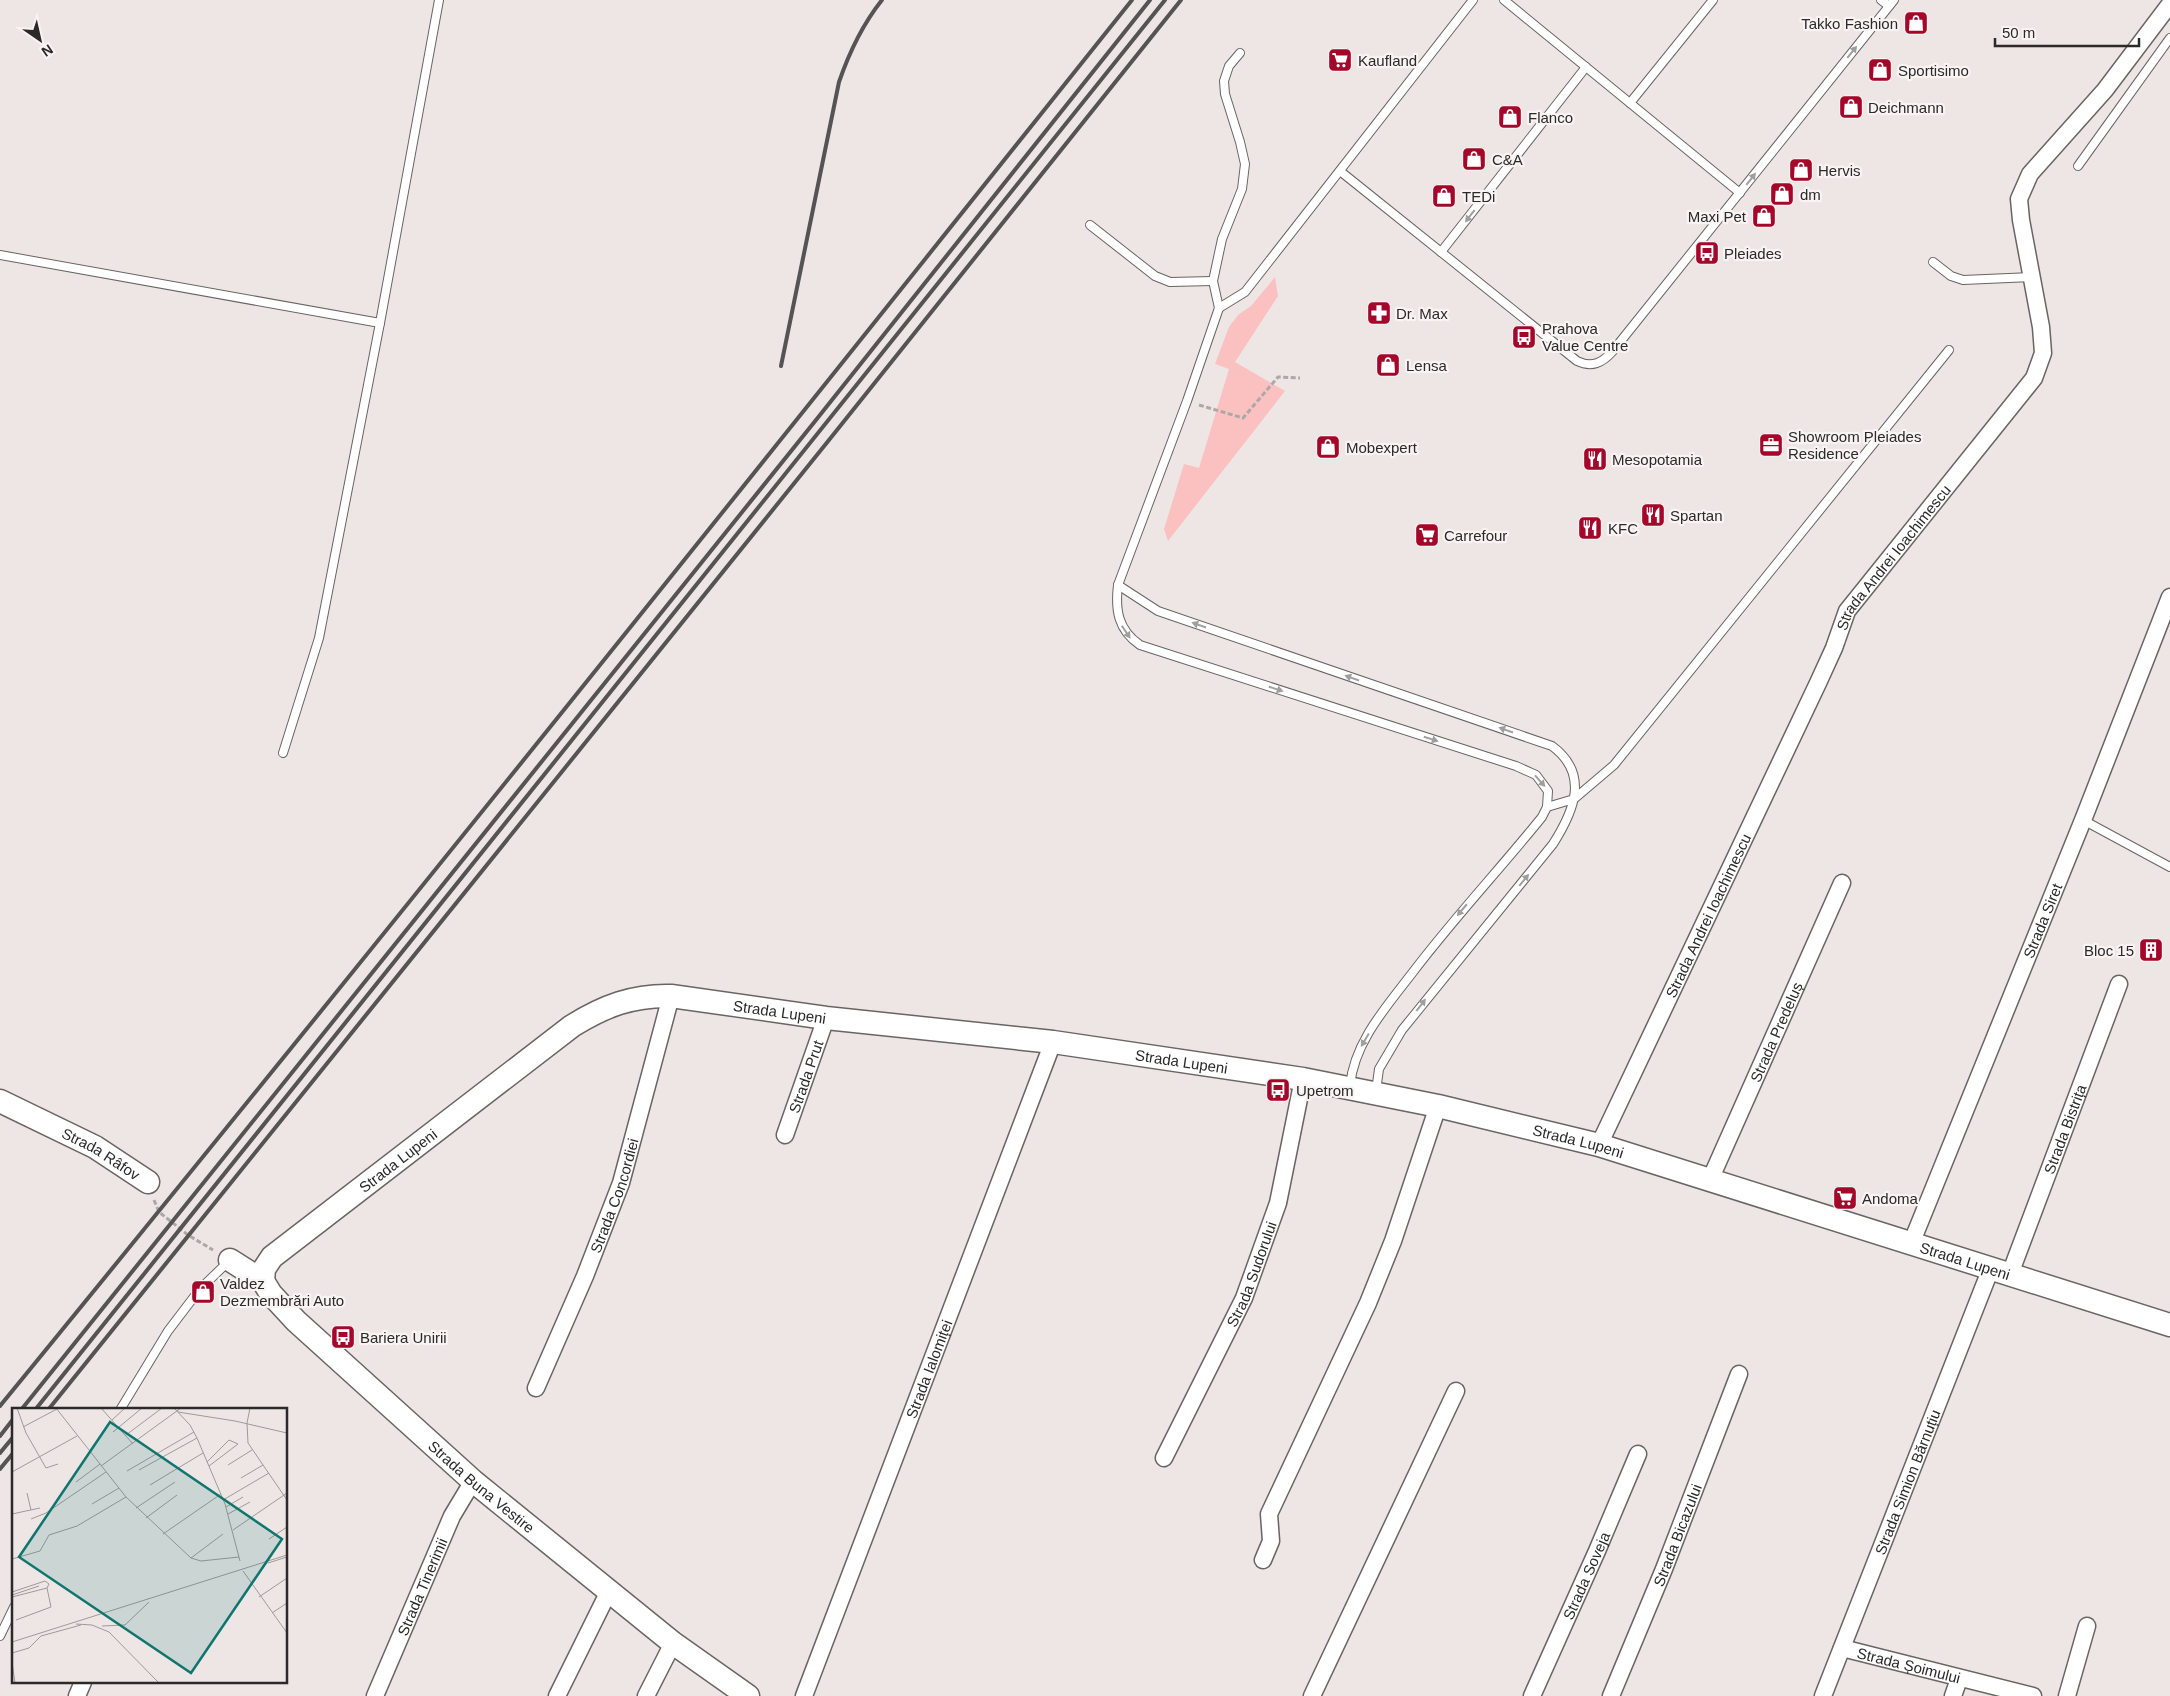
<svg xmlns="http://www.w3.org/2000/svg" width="2170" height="1696" font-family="Arial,sans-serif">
<rect width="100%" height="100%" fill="#ede6e5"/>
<!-- green -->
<polygon fill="#fac1c0" points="1275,277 1278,296 1235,362 1285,391 1168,541 1164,529 1184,464 1199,468 1229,369 1215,364 1229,327 1238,315 1251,306"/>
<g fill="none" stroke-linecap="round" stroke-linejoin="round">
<defs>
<g id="lane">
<polyline points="1504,0 1740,193"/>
<polyline points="1881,0 1889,6"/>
<path d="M1240,53L1229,66L1224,81L1225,94L1240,142L1245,164L1242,189L1222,239L1213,281L1219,308L1187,401L1118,585C1115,610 1118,630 1140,645L1516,766L1536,775L1548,791L1547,807L1542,817C1500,869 1454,918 1413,972C1387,1006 1354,1042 1350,1086"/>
<polyline points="1630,103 1713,0"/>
<polyline points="2078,166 2170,38"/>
<path d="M1340,171L1577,361C1592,368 1602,363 1612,352L1894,0"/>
<polyline points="1090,225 1155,276 1170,282 1213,281"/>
<polyline points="1441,252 1586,67"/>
<polyline points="0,255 380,323 439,0"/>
<polyline points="1933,262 1951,276 1963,280 2032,277"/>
<polyline points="1219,308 1245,292 1473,0"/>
<path d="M1118,585L1158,611L1552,746C1590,774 1574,811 1553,844L1402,1030L1379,1069L1376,1091"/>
<polyline points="283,753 319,638 380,323"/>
<polyline points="1547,807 1574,799 1614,765 1949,350"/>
<polyline points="2083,820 2170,867"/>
<polyline points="120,1410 168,1331 200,1289 229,1261"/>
<polyline points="0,1636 14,1607"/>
</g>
<g id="street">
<path id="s1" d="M785,1135L826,1018"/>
<path id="s2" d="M1599,1145L1818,683L1834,648L1847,611L2034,378L2043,353L2041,327L2021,220L2019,199L2030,174L2105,90L2170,4"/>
<path id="s3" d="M1710,1180L1842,883"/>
<path id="s4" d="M1911,1244L2083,820L2170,597"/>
<path id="s5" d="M2010,1274L2119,984"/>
<path id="s6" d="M536,1388L585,1276L621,1183L671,996"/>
<path id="s7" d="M1164,1458L1244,1298L1278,1203L1303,1079"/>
<polyline points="1263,1560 1271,1541 1269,1514 1368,1303 1393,1241 1438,1106"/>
<path id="s8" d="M1842,1648L2033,1696"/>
<polyline points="77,1696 83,1682"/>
<path id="s9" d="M375,1696L452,1516L473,1481"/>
<polyline points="557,1696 609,1591"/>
<polyline points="646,1696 673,1643"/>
<path id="s10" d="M804,1696L1053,1042"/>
<polyline points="1312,1696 1456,1391"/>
<path id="s11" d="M1532,1696L1597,1551L1638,1454"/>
<path id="s12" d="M1611,1696L1664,1569L1739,1374"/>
<path id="s13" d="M1823,1696L1991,1268"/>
<polyline points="1953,1696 1959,1679"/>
<polyline points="2067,1696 2087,1626"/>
</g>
<g id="secondary">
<path id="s14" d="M0,1101L95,1147L148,1182"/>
<path id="s15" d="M230,1260L263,1281L271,1294L296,1321L473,1481L673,1643L748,1696"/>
<path id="s16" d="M263,1281L264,1269L272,1257L572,1026C604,1006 633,995 671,996L826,1018L1053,1042L1303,1079L1438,1106L1599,1145L2170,1325"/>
</g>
</defs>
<!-- lane casing -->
<use href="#lane" stroke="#6a6464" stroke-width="10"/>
<!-- street casing -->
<use href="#street" stroke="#6a6464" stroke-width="19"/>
<!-- secondary casing -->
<use href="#secondary" stroke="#6a6464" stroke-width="25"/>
<!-- path -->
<g stroke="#ada8a7" stroke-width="3" stroke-dasharray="5 2.5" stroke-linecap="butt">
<polyline points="1199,405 1243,418 1278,377 1300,378"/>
<polyline points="154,1200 159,1212 188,1235 213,1250"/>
</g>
<!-- lane -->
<use href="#lane" stroke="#fff" stroke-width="8"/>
<!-- street -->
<use href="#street" stroke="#fff" stroke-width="16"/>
<!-- secondary -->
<use href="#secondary" stroke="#fff" stroke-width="22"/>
<!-- rail -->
<g stroke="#565353" stroke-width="4">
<path d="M781,366L839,82C849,53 862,25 882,0"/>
<path d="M0,1406C381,940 757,470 1132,0"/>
<polyline points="21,1410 816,420 1150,0"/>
<polyline points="35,1410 1165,0"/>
<polyline points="48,1410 829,440 1181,0"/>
<polyline points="0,1436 14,1418"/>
<polyline points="0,1453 14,1436"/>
<polyline points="0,1469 14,1452"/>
</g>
</g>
<!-- one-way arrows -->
<defs><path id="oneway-solid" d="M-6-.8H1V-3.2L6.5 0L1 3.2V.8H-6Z" transform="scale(1.25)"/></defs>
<g fill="#a09f9f">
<use href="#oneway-solid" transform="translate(1852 52) rotate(-51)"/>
<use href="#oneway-solid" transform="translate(1751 179) rotate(-52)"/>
<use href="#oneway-solid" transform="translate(1470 216) rotate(128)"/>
<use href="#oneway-solid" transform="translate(1199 625) rotate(-161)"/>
<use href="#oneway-solid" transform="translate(1126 632) rotate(56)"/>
<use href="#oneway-solid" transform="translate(1352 678) rotate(-161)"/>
<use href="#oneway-solid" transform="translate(1276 689) rotate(18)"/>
<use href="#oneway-solid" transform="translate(1506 730) rotate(-161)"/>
<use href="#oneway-solid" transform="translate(1431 739) rotate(17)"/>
<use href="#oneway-solid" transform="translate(1540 781) rotate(48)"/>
<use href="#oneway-solid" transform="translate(1524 880) rotate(-51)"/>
<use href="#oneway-solid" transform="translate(1462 910) rotate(130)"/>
<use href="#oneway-solid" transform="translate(1421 1005) rotate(-52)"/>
<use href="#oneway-solid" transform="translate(1365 1040) rotate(121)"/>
</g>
<!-- icons -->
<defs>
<symbol id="shop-square" viewBox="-11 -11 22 22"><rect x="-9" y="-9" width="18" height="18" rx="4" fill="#a4072a" stroke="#faf3f3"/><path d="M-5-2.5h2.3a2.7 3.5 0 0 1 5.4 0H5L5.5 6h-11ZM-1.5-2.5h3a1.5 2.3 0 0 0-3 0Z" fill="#fff"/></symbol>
<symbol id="supermarket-square" viewBox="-11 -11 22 22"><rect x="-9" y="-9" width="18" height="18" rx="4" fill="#a4072a" stroke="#faf3f3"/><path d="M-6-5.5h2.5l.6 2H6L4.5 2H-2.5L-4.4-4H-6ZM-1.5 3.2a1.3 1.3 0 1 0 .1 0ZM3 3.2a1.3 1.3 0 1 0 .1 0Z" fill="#fff"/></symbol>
<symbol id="bus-square" viewBox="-11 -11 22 22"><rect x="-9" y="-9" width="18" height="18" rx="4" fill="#a4072a" stroke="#faf3f3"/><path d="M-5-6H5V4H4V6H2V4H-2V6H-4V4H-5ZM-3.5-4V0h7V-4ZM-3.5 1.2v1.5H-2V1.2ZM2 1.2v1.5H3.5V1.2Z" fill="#fff"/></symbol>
<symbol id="pharmacy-square" viewBox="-11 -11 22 22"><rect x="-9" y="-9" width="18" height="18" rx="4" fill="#a4072a" stroke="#faf3f3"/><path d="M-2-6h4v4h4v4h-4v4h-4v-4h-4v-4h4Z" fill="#fff"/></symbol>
<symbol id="office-square" viewBox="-11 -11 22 22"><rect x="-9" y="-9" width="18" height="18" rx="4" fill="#a4072a" stroke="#faf3f3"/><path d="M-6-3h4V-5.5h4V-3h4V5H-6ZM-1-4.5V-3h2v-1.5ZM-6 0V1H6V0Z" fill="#fff"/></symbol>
<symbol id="restaurant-square" viewBox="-11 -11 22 22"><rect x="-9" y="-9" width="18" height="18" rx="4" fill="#a4072a" stroke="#faf3f3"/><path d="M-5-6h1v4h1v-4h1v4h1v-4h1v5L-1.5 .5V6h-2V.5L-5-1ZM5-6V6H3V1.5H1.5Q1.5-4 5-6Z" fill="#fff"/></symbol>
<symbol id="building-square" viewBox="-11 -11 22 22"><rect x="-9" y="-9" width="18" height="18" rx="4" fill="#a4072a" stroke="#faf3f3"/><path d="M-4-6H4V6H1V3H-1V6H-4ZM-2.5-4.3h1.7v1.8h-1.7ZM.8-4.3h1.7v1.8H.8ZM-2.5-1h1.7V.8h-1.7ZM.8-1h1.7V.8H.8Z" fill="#fff"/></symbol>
</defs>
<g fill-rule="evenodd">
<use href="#shop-square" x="1902" y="9" width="28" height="28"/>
<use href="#supermarket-square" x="1326" y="46" width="28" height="28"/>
<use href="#shop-square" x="1866" y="56" width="28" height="28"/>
<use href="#shop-square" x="1837" y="93" width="28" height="28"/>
<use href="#shop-square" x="1496" y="103" width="28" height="28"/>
<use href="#shop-square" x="1460" y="145" width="28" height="28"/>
<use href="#shop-square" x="1787" y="156" width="28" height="28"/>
<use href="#shop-square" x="1768" y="180" width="28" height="28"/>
<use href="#shop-square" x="1430" y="182" width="28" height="28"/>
<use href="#shop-square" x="1750" y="202" width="28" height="28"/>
<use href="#bus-square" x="1693" y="239" width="28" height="28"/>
<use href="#pharmacy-square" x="1365" y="299" width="28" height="28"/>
<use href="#bus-square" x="1510" y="323" width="28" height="28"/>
<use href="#shop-square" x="1374" y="351" width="28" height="28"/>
<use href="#office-square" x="1757" y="431" width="28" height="28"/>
<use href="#shop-square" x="1314" y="433" width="28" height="28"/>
<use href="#restaurant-square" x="1581" y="445" width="28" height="28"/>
<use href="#restaurant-square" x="1639" y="501" width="28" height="28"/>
<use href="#restaurant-square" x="1576" y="514" width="28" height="28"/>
<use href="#supermarket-square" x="1413" y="521" width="28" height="28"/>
<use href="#building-square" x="2137" y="936" width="28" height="28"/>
<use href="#bus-square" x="1264" y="1076" width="28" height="28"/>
<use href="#supermarket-square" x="1831" y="1184" width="28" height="28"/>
<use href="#shop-square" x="189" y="1278" width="28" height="28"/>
<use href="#bus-square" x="329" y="1323" width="28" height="28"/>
</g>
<g text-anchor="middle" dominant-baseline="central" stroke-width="4.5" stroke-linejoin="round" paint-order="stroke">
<!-- poi labels -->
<g font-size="15" fill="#2b2929" stroke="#faf3f3" text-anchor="start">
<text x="1898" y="23" text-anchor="end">Takko Fashion</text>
<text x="1358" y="60">Kaufland</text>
<text x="1898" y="70">Sportisimo</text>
<text x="1868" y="107">Deichmann</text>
<text x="1528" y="117">Flanco</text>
<text x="1492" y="159">C&amp;A</text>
<text x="1818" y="170">Hervis</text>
<text x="1800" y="194">dm</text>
<text x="1462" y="196">TEDi</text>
<text x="1746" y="216" text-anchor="end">Maxi Pet</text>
<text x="1724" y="253">Pleiades</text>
<text x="1396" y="313">Dr. Max</text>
<text x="1542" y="328">Prahova<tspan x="1542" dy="17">Value Centre</tspan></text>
<text x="1406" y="365">Lensa</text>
<text x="1788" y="436">Showroom Pleiades<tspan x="1788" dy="17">Residence</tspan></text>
<text x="1346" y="447">Mobexpert</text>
<text x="1612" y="459">Mesopotamia</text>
<text x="1670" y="515">Spartan</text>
<text x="1608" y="528">KFC</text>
<text x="1444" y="535">Carrefour</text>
<text x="2134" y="950" text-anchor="end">Bloc 15</text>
<text x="1296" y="1090">Upetrom</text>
<text x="1862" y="1198">Andoma</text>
<text x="220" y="1283">Valdez<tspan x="220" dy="17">Dezmembrări Auto</tspan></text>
<text x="360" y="1337">Bariera Unirii</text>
</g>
<!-- street labels -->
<g font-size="15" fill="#2b2929" stroke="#faf3f3">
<text stroke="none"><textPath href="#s2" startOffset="659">Strada Andrei Ioachimescu</textPath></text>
<text stroke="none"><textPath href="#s2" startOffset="254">Strada Andrei Ioachimescu</textPath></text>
<text stroke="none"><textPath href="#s4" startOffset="349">Strada Siret</textPath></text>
<text stroke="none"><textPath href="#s16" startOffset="620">Strada Lupeni</textPath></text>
<text stroke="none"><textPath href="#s3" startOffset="162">Strada Predeluș</textPath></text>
<text stroke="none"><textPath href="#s16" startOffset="1025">Strada Lupeni</textPath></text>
<text stroke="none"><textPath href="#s1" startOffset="62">Strada Prut</textPath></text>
<text stroke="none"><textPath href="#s5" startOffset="155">Strada Bistrița</textPath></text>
<text stroke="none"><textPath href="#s16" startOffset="1430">Strada Lupeni</textPath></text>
<text stroke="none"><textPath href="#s14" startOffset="114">Strada Râfov</textPath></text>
<text stroke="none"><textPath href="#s16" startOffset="185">Strada Lupeni</textPath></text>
<text stroke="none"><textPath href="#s6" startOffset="208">Strada Concordiei</textPath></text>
<text stroke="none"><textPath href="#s16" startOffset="1835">Strada Lupeni</textPath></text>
<text stroke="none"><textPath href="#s7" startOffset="204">Strada Sudorului</textPath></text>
<text stroke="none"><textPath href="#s10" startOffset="350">Strada Ialomiței</textPath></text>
<text stroke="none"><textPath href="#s13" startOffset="230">Strada Simion Bărnuțiu</textPath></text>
<text stroke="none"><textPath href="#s15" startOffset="340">Strada Buna Vestire</textPath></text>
<text stroke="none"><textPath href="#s12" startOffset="174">Strada Bicazului</textPath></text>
<text stroke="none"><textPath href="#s11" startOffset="132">Strada Soveja</textPath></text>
<text stroke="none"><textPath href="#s9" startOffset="119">Strada Tinerimii</textPath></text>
<text stroke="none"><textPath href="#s8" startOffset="69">Strada Șoimului</textPath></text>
</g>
</g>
<!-- overview -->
<g transform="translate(12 1408)">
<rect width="275" height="275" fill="#ede6e5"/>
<path fill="none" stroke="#9f9a9a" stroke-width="1" d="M5,0L14,25L34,60L46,56M44,0L114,89L179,150L189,153L227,149M89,0L121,36M162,0L178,17L185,30L213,96L228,153M238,0L235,15L236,35L275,92M166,4L223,13L275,25M100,12L113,0M11,19L45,1M101,24L130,0M114,27L150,0M195,54L217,32L226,36L197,58M216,57L240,42M89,58L169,0M127,62L185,30M115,63L182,24M0,64L65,28M229,70L251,57M64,74L88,56M138,77L191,45M15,85L19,102M211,92L257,65M80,96L107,80M214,99L231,89M124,100L163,74M0,106L28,100M216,106L238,94M134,110L165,87M19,111L34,105L94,64M221,122L275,85M151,126L209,86M257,131L275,119M179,150L211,126M0,151L28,143L37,127L65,118L114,89M256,155L275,149M231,163L275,225M0,184L33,173L37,176L35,180L39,199L4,212M0,187L27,178M0,189L35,180M247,189L275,170M260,205L275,195M64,216L80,217L97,224L147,275M90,218L113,217L137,194M0,234L275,147M0,245L17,240L29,228L69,217M0,254L3,275"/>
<path fill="#0f766e" fill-opacity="0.15" stroke="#0f766e" stroke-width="2.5" d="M98,14L270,131L179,265L7,149Z"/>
<rect width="275" height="275" fill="none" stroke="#2b2929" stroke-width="2.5"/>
</g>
<!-- north arrow -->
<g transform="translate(40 40) rotate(146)" stroke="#faf3f3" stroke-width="4" paint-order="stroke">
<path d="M0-4L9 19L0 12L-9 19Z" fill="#2b2929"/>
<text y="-8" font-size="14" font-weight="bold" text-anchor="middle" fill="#2b2929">N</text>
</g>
<!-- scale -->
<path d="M1995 38v8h144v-8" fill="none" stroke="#2b2929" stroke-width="2.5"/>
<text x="2002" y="38" font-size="15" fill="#2b2929" stroke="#faf3f3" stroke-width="4" paint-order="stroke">50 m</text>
</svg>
